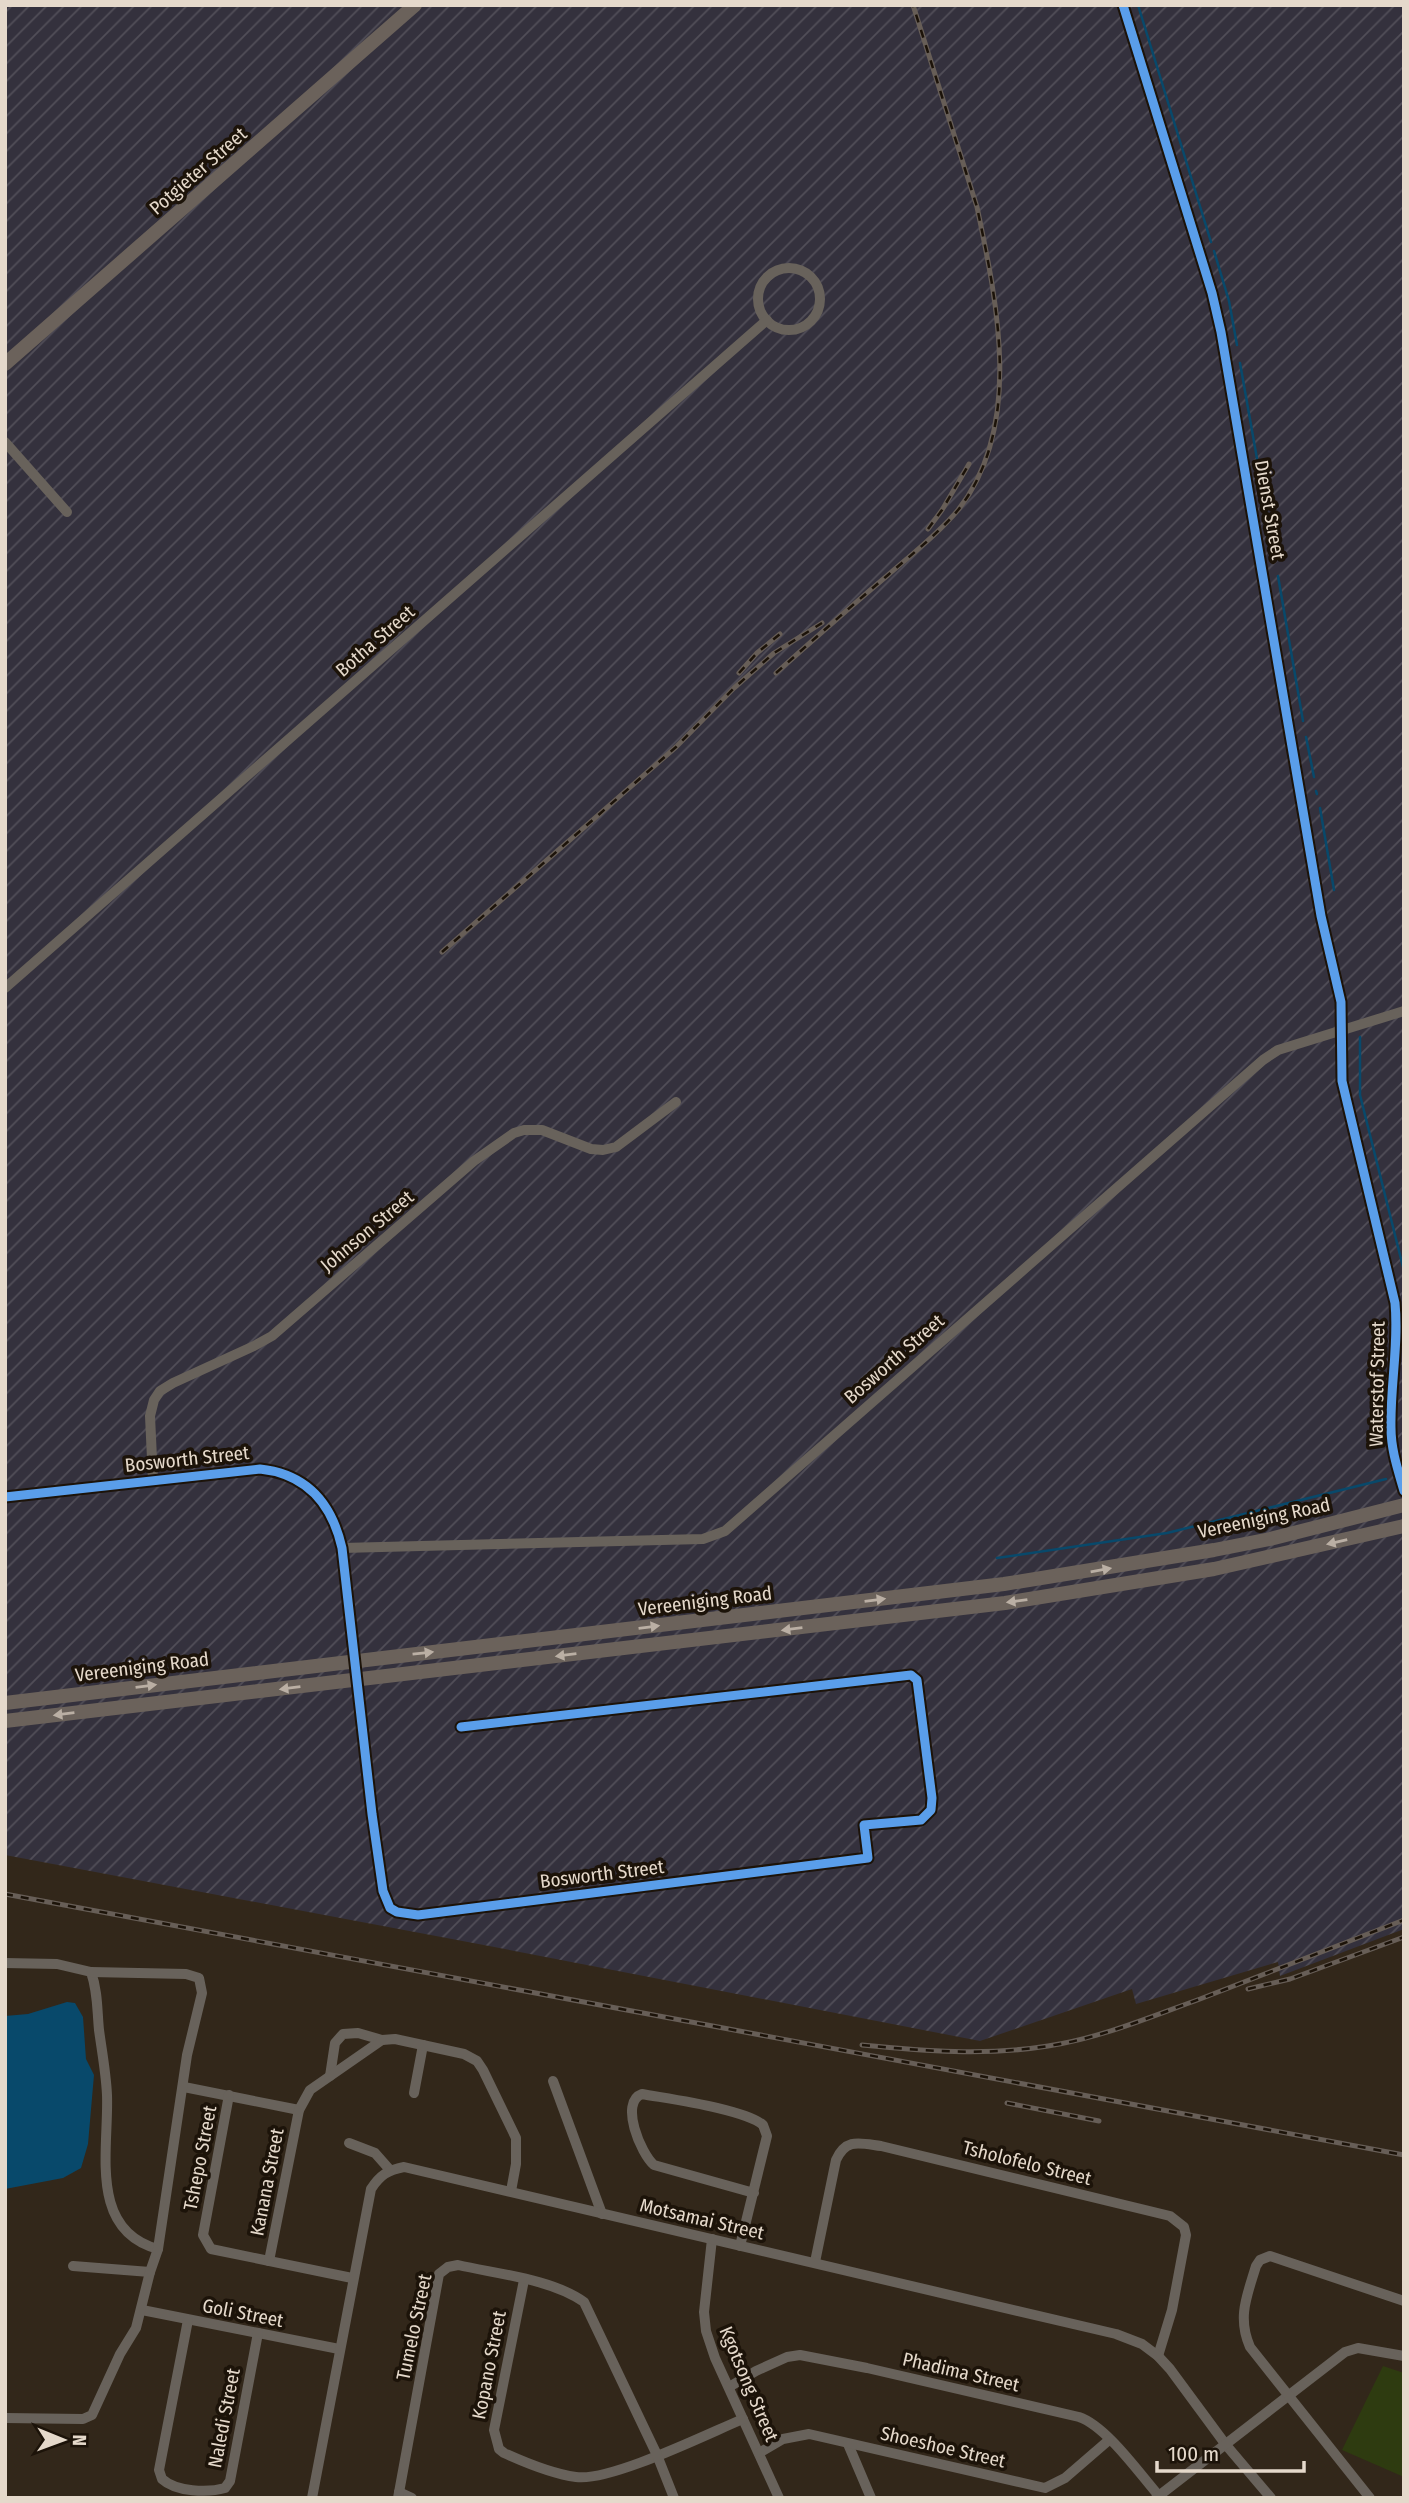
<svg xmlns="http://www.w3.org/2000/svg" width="1409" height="2503" font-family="'Fira Sans Condensed',sans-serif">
<defs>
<pattern id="industrial-furrows" width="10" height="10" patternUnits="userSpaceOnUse" patternTransform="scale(1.75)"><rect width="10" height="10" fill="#34313d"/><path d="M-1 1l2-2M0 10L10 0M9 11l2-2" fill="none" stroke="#514e58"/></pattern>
</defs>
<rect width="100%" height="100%" fill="#32271a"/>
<!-- industrial -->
<polygon fill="url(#industrial-furrows)" points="5,5 1404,5 1404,1929 1280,1976 1278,1962 1136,2004 1132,1989 980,2041 489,1946 5,1855"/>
<!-- pitch -->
<polygon fill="#2e3b10" points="1383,2366 1404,2373 1404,2477 1342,2450"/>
<!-- water -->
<polygon fill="#08496b" points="67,2002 75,2003 83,2017 86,2059 94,2075 88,2144 81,2168 63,2178 5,2189 5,2016 28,2014"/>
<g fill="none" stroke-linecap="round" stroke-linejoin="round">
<!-- stream -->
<g stroke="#08496b" stroke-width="2.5">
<polyline points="1138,5 1211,242"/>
<polyline points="1214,251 1229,301 1237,345"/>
<polyline points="1240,363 1275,560"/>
<polyline points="1278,576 1303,721"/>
<polyline points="1306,737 1314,777"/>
<polyline points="1316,791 1317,794"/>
<polyline points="1320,808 1334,890"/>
<polyline points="1360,1037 1360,1095 1404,1271"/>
<polyline points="997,1558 1167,1533 1386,1479"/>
</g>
<!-- minor -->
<g stroke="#68625b" stroke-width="10">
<path d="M1123,5L1212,293L1221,332L1321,916L1341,1002L1342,1081L1395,1303C1399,1345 1390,1386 1391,1428C1391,1450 1398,1470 1404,1491"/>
<circle cx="789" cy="299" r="31"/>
<polyline points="5,442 67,512"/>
<polyline points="5,988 767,320"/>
<polyline points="153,1480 150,1416 154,1400 160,1391 173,1383 254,1346 272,1336 474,1161 514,1133 524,1130 542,1130 591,1149 603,1150 616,1147 676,1102"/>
<path d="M5,1497L260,1469C307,1474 332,1504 342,1548L372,1814L383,1891L390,1908L397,1912L418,1915L868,1858L864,1825L921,1820L931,1810L932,1798L917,1680L911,1675L461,1727"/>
<polyline points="342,1548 703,1539 725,1531 1263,1060 1278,1050 1404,1011"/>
<path d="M5,1963L57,1964L91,1972C98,1992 97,2010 99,2030C102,2052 106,2073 107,2095C109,2149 88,2230 158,2249"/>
<polyline points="330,2076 335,2043 343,2034 358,2033 382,2040"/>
<polyline points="553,2081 602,2214"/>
<polyline points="184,2087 299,2110"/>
<polyline points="414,2093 423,2045"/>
<polyline points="229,2095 203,2235 211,2249 352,2278"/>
<polyline points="349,2143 375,2153 390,2170"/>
<polyline points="712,2239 704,2312 706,2331 715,2358 779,2498"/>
<path d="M740,2246L767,2136L763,2125C745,2109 669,2099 642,2094C619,2102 641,2154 654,2165L754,2193"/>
<polyline points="269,2261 299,2110 310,2090 382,2040 395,2039 464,2054 477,2061 483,2070 516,2138 516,2164 511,2191"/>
<path d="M815,2262L836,2160C846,2138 859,2143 881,2146L1170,2216L1184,2227L1186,2235L1172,2310L1158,2356"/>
<polyline points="73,2266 150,2272"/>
<path d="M524,2280L494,2430L499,2449L504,2453C526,2463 552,2474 576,2477C610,2482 707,2434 743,2419"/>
<polyline points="142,2310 339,2349"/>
<path d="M188,2320L159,2470L162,2479C176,2492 208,2493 225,2488L230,2481L258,2333"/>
<path d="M729,2387L756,2371L787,2357L800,2355L867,2368L1079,2417C1106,2426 1139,2473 1159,2496"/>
<polyline points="5,2418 83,2419 92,2415 120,2354 136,2328 150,2272 158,2249 187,2055 202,1993 199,1978 186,1974 91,1972"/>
<polyline points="848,2444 871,2498"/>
<polyline points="759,2453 783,2439 809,2434 1045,2488 1065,2478 1109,2440"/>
<polyline points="399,2492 412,2498"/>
<path d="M312,2498L371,2189C380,2175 388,2170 404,2167L1116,2334L1142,2344L1158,2356L1170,2369L1226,2445L1271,2498"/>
<path d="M398,2498L439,2274L448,2267L458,2265C497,2274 552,2279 584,2302L657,2455L674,2498"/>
<polyline points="1156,2498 1345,2352 1358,2348 1404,2356"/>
<path d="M1370,2498L1250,2347C1237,2317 1247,2296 1256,2266L1260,2260L1270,2256L1404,2301"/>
</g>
<!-- secondary -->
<g stroke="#6b625b" stroke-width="14">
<polyline points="5,364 415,5"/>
<polyline points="5,1703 1004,1584 1214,1550 1270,1539 1404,1505"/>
<polyline points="5,1721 1005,1603 1214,1569 1404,1526"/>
</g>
<defs>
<g id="rail">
<polyline points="928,529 942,510 969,464"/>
<polyline points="739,673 757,653 780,634"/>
<path d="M776,673C813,640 850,607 888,575C912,554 938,534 958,510C1024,426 997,302 977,207L913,5"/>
<polyline points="442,952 676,747 734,688 774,653 822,623"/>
<polyline points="5,1894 1404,2155"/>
<polyline points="1248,1989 1290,1979 1404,1937"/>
<path d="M862,2045C923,2051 986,2056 1048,2046C1101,2038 1150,2017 1200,1999C1268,1973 1336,1946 1404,1920"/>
<polyline points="1007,2103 1099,2121"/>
</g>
</defs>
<!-- rail casing -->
<use href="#rail" stroke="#675e57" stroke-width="5"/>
<!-- rail -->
<use href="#rail" stroke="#1c1309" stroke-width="2.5" stroke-dasharray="8" stroke-linecap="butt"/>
<defs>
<g id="cycleway">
<path d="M1123,5L1212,293L1221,332L1321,916L1341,1002L1342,1081L1395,1303C1399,1345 1390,1386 1391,1428C1391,1450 1398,1470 1404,1491"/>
<path d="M5,1497L260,1469C307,1474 332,1504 342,1548L372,1814L383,1891L390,1908L397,1912L418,1915L868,1858L864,1825L921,1820L931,1810L932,1798L917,1680L911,1675L461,1727"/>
</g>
</defs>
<!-- cycleway casing -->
<use href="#cycleway" stroke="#1c1309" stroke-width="13"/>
<!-- cycleway -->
<use href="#cycleway" stroke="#5a9eea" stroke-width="9"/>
</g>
<!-- one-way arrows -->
<defs><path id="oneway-solid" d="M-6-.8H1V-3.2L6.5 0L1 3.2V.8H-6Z" transform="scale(1.75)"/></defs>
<g fill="#baafa4">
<use href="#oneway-solid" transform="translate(1337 1542) rotate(167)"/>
<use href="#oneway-solid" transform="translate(1101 1570) rotate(-10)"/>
<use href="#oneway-solid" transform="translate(875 1600) rotate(-7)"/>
<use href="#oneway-solid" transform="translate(1017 1601) rotate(172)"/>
<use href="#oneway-solid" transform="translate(649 1627) rotate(-7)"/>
<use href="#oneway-solid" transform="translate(792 1629) rotate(173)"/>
<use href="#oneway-solid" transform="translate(423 1653) rotate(-6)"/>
<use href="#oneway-solid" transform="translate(566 1655) rotate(173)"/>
<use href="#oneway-solid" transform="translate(146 1686) rotate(-7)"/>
<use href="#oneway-solid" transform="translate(290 1688) rotate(173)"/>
<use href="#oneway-solid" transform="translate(64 1714) rotate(173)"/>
</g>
<g text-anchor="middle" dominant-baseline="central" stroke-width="7" stroke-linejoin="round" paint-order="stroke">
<!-- street labels -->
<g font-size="19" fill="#e5d9cb" stroke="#1c1309">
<text transform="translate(198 171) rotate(-41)">Potgieter Street</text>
<text transform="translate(1270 510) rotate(80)">Dienst Street</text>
<text transform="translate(375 641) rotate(-41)">Botha Street</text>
<text transform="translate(367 1231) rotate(-40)">Johnson Street</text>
<text transform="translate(894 1359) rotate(-41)">Bosworth Street</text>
<text transform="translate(1377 1384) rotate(-89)">Waterstof Street</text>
<text transform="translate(187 1459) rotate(-6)">Bosworth Street</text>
<text transform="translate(1264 1518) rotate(-12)">Vereeniging Road</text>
<text transform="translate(705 1601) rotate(-7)">Vereeniging Road</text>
<text transform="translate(142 1667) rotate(-7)">Vereeniging Road</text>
<text transform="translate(602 1874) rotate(-7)">Bosworth Street</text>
<text transform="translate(200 2158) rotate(-79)">Tshepo Street</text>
<text transform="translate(1027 2163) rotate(14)">Tsholofelo Street</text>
<text transform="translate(267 2182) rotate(-79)">Kanana Street</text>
<text transform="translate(702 2219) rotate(13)">Motsamai Street</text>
<text transform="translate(243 2313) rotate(11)">Goli Street</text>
<text transform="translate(414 2327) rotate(-78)">Tumelo Street</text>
<text transform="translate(489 2365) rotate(-79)">Kopano Street</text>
<text transform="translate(961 2372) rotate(13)">Phadima Street</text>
<text transform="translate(749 2384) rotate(67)">Kgotsong Street</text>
<text transform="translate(224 2418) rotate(-79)">Naledi Street</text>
<text transform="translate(943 2447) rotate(13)">Shoeshoe Street</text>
</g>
</g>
<!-- border -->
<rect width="1409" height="2503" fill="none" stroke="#e5d9cb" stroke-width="14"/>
<!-- north arrow -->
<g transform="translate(63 2440) rotate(91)" stroke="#1c1309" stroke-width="5" paint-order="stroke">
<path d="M0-5L12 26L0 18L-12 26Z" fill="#e5d9cb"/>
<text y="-10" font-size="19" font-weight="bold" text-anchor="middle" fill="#e5d9cb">N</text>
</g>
<!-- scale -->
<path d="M1157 2461v10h147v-10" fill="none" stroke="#e5d9cb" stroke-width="3.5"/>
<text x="1168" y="2461" font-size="21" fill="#e5d9cb" stroke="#1c1309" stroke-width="5" paint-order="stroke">100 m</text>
</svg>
